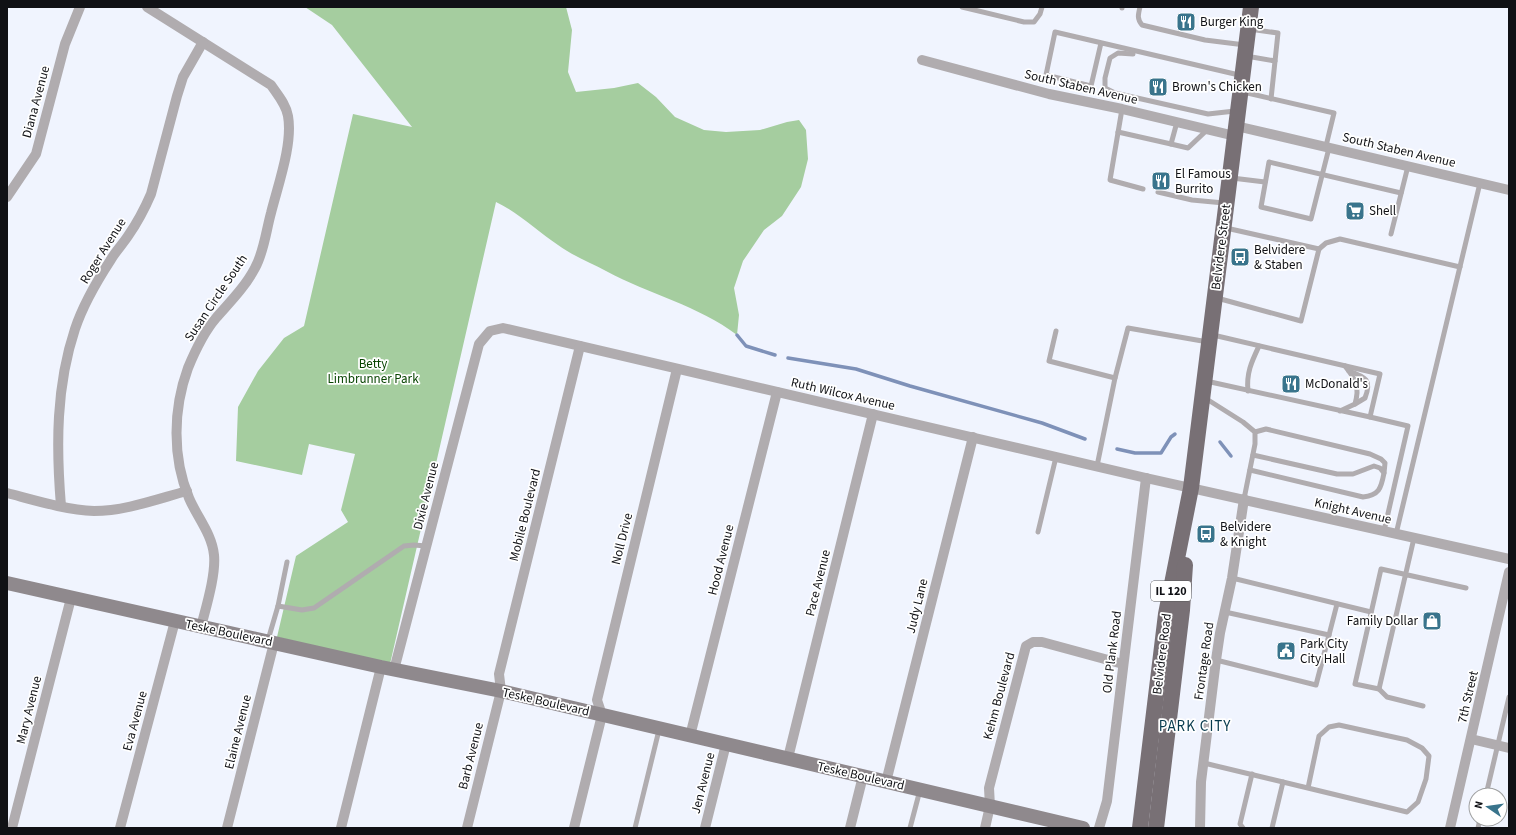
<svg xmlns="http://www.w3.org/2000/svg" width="1516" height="835" font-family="'Source Sans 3',sans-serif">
<rect width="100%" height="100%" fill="#f0f4fe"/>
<!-- green -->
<path fill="#a5cd9f" d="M305,7H566L572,30L568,72L576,92L614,88L638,83L656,97L675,117L704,130L726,132L760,130L787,122L799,120L806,130L808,159L801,187L782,216L764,230L743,261L734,288L739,315L737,335C699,306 649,294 606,271C591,263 573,256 558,245C537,231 519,213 496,202L390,664L277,637L296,556L348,522L341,510L355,454L309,444L302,475L236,461L238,407L258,371L284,338L304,326L353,114L412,127L332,25Z"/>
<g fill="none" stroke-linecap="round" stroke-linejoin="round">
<!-- stream -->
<g stroke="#7e91b8" stroke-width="3.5">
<polyline points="737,335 746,346 775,355"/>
<polyline points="788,358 856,369 910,386 1042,423 1085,439"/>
<polyline points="1220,442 1231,456"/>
<polyline points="1117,449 1135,453 1161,453 1171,437 1175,434"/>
</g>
<!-- lane -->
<g stroke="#b0acaf" stroke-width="5">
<polyline points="962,7 1024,22 1034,22 1040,14 1042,7"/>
<path d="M1140,7C1138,15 1137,19 1142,25L1205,40L1245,45"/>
<polyline points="1122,8 1122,7"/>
<polyline points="1249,29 1278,33 1271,99"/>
<polyline points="1101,43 1091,86 1046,75 1055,32 1239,75"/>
<polyline points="1133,54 1118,53 1110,58 1105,78 1105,88 1115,93 1208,114 1235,111"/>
<polyline points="1246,56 1275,61"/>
<polyline points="1243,92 1334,113 1326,146"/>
<polyline points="1122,109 1110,180 1143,189"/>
<polyline points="1118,132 1171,144 1177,122"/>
<polyline points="1171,144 1188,148 1207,130"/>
<path d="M1329,148C1323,171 1317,195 1311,219L1261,207L1269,162L1401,193"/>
<polyline points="1232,178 1265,182"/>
<polyline points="1158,192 1192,200 1224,203"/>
<polyline points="1391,234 1408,166"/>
<polyline points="1319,249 1326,243 1340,239 1460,267"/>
<polyline points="1217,298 1301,321 1319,249 1226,228"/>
<polyline points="1056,331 1049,361 1115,378"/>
<path d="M1349,371C1366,377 1372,380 1365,398L1355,404"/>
<polyline points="1206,381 1370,417 1380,374 1213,335"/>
<path d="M1248,391C1246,373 1252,361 1259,346"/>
<polyline points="1205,398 1243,422 1255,432 1255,444 1244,499"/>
<path d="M1340,411L1355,404C1360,386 1356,380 1345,366"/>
<polyline points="1370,417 1408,426 1384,531"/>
<polyline points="1255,432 1266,429 1370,454 1381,459 1385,463 1384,473"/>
<polyline points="1097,466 1115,378 1128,328 1208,342"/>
<path d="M1250,470L1363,497C1379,495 1381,489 1384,473L1380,468L1374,466L1353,474H1337L1253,455"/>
<polyline points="1038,532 1056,457"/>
<polyline points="1396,534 1480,183"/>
<polyline points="1414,538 1379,689 1355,684 1381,569 1466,588"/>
<polyline points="1232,578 1371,612"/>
<polyline points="278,606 287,562"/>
<polyline points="1329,635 1337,604"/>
<polyline points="268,640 278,606 302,610 314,608 404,546 414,545 426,546"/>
<polyline points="1216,660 1316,685 1329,635 1225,612"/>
<polyline points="1379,689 1387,697 1423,706"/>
<polyline points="1204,763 1407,812 1418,802 1426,779 1429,756 1422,748 1407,740 1339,725 1329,727 1319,736 1308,788"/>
<polyline points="1486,795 1509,697"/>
<polyline points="635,828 659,730"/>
<polyline points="910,828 920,790"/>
<polyline points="1243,828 1240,824 1252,774"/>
<polyline points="1272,828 1283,782"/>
<polyline points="1478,828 1480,819"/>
</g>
<!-- street -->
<g stroke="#b0acaf" stroke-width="10">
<path d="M147,7L271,85C277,94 286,104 288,116C293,144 278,185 271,213C266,231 264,252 255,268C245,287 230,302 216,318C204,332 195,351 188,368C173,409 172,457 189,498C197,517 212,534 214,555C216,575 206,607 201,627"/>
<polyline points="922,60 1049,94 1122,109 1235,136"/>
<polyline points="1236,126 1509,190"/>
<polyline points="7,197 36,154 65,44 80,7"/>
<path d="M7,493C34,500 66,510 94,511C125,511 157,499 187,491"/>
<path d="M61,506C56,446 56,386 75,329C83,305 97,281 110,261C115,252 122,245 128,236C137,223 145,208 151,194L177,96L183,77L203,42"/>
<polyline points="394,670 479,344 490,331 503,328 1146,478 1509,559"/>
<polyline points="690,736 777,392"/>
<polyline points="1471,739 1509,748"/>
<polyline points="788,758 873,414"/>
<polyline points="886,782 973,437"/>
<polyline points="12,828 71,598"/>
<polyline points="120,828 175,621"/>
<polyline points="227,828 274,643"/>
<polyline points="341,828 381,667"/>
<polyline points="467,828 501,691 499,674 580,346"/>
<polyline points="574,828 602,715 597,700 677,369"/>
<polyline points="705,828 726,744"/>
<polyline points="850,828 863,776"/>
<polyline points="985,828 990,806 989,788 1026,646 1033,642 1042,642 1123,664"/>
<polyline points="1099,828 1107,801 1146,478"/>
<polyline points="1200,828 1201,782 1216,660 1220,633 1232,578 1244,499"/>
<polyline points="1450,828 1509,572"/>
</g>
<!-- secondary -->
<polyline stroke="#8f898d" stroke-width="14" points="7,583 381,667 501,691 1083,828"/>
<!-- primary -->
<g stroke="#787075" stroke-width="16">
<polyline points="1140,828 1166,614 1191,488 1251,7"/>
<polyline points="1156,828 1182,610 1185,565"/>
</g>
</g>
<!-- icons -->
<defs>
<symbol id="restaurant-square" viewBox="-11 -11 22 22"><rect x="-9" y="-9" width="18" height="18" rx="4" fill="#39748c" stroke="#fff"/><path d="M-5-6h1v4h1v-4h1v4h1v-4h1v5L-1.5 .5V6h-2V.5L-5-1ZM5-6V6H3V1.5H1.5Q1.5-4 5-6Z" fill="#fff"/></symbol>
<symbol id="supermarket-square" viewBox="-11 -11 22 22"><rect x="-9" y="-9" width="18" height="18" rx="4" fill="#39748c" stroke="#fff"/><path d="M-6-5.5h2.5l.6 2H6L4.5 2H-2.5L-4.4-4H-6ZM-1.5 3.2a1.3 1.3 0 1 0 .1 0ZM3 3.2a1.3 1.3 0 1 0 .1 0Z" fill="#fff"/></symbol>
<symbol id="bus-square" viewBox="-11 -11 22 22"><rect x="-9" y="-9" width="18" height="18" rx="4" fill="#39748c" stroke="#fff"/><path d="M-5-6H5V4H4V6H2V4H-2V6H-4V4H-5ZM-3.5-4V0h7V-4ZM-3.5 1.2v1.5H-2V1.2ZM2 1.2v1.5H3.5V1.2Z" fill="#fff"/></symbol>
<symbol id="shop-square" viewBox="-11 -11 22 22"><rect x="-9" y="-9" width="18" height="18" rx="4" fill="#39748c" stroke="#fff"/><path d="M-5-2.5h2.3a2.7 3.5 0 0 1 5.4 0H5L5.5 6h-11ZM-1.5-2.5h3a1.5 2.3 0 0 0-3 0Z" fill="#fff"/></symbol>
<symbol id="civic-square" viewBox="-11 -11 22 22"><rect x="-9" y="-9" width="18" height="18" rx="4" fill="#39748c" stroke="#fff"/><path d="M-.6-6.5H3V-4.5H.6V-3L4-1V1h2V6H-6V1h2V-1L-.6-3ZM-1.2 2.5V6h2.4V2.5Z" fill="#fff"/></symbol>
</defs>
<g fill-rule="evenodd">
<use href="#restaurant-square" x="1175" y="11" width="22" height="22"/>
<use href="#restaurant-square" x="1147" y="76" width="22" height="22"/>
<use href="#restaurant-square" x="1150" y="170" width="22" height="22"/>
<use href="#supermarket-square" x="1344" y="200" width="22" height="22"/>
<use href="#bus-square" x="1229" y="246" width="22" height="22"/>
<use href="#restaurant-square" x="1280" y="373" width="22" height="22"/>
<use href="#bus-square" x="1195" y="523" width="22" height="22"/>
<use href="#shop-square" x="1421" y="610" width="22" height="22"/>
<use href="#civic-square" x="1275" y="640" width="22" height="22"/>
</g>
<g text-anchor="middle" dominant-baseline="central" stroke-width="3.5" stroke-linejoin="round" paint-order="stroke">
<!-- shield labels -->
<rect fill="#fff" stroke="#58585b" stroke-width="1" x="1151" y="581" width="40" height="20" rx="3"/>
<g font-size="12" font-weight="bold" fill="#101115">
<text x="1171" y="591">IL 120</text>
</g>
<!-- poi labels -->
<g font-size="13" fill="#101115" stroke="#fff" text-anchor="start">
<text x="1200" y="22">Burger King</text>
<text x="1172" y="87">Brown's Chicken</text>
<text x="1175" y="174">El Famous<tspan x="1175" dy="15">Burrito</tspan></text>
<text x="1369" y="211">Shell</text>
<text x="1254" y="250">Belvidere<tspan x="1254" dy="15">&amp; Staben</tspan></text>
<text x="1305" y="384">McDonald's</text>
<text x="1220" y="527">Belvidere<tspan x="1220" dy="15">&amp; Knight</tspan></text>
<text x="1418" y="621" text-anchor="end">Family Dollar</text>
<text x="1300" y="644">Park City<tspan x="1300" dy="15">City Hall</tspan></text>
</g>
<!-- street labels -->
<g font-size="13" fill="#101115" stroke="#fff">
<text transform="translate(1081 87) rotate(13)">South Staben Avenue</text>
<text transform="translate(36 102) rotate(-75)">Diana Avenue</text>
<text transform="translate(1399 150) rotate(13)">South Staben Avenue</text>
<text transform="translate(1221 247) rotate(-83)">Belvidere Street</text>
<text transform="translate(103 251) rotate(-58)">Roger Avenue</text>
<text transform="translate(216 298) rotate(-56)">Susan Circle South</text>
<text transform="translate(843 394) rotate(13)">Ruth Wilcox Avenue</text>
<text transform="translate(426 496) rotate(-76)">Dixie Avenue</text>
<text transform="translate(1353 511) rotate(13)">Knight Avenue</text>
<text transform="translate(525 515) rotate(-76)">Mobile Boulevard</text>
<text transform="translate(622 539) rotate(-76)">Noll Drive</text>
<text transform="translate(721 560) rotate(-76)">Hood Avenue</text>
<text transform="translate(818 583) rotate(-76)">Pace Avenue</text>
<text transform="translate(917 606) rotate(-76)">Judy Lane</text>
<text transform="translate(229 633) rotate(12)">Teske Boulevard</text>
<text transform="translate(1112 652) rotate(-83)">Old Plank Road</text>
<text transform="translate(1162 654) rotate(-83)">Belvidere Road</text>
<text transform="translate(1204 661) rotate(-82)">Frontage Road</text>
<text transform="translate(999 696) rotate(-75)">Kehm Boulevard</text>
<text transform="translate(1468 697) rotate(-77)">7th Street</text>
<text transform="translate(546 702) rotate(13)">Teske Boulevard</text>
<text transform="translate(29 710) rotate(-76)">Mary Avenue</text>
<text transform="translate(135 721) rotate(-75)">Eva Avenue</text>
<text transform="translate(238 732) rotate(-76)">Elaine Avenue</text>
<text transform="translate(471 756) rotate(-76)">Barb Avenue</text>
<text transform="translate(861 776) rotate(13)">Teske Boulevard</text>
<text transform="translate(703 783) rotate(-76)">Jen Avenue</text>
</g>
<!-- park labels -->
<g font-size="13" fill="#074400" stroke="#fff">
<text x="373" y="364">Betty<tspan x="373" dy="15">Limbrunner Park</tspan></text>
</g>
<!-- quarter labels -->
<g font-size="15" letter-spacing="1" fill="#063a4d" stroke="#fff">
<text x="1195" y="726">PARK CITY</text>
</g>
</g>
<!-- border -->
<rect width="1516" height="835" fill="none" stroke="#101115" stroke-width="16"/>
<!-- north arrow -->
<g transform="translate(1488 807) rotate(283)"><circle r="19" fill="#ffffff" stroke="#9fa0a1"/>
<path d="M0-3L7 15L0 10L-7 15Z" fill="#39748c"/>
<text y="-6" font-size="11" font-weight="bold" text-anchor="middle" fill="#101115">N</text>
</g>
</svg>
